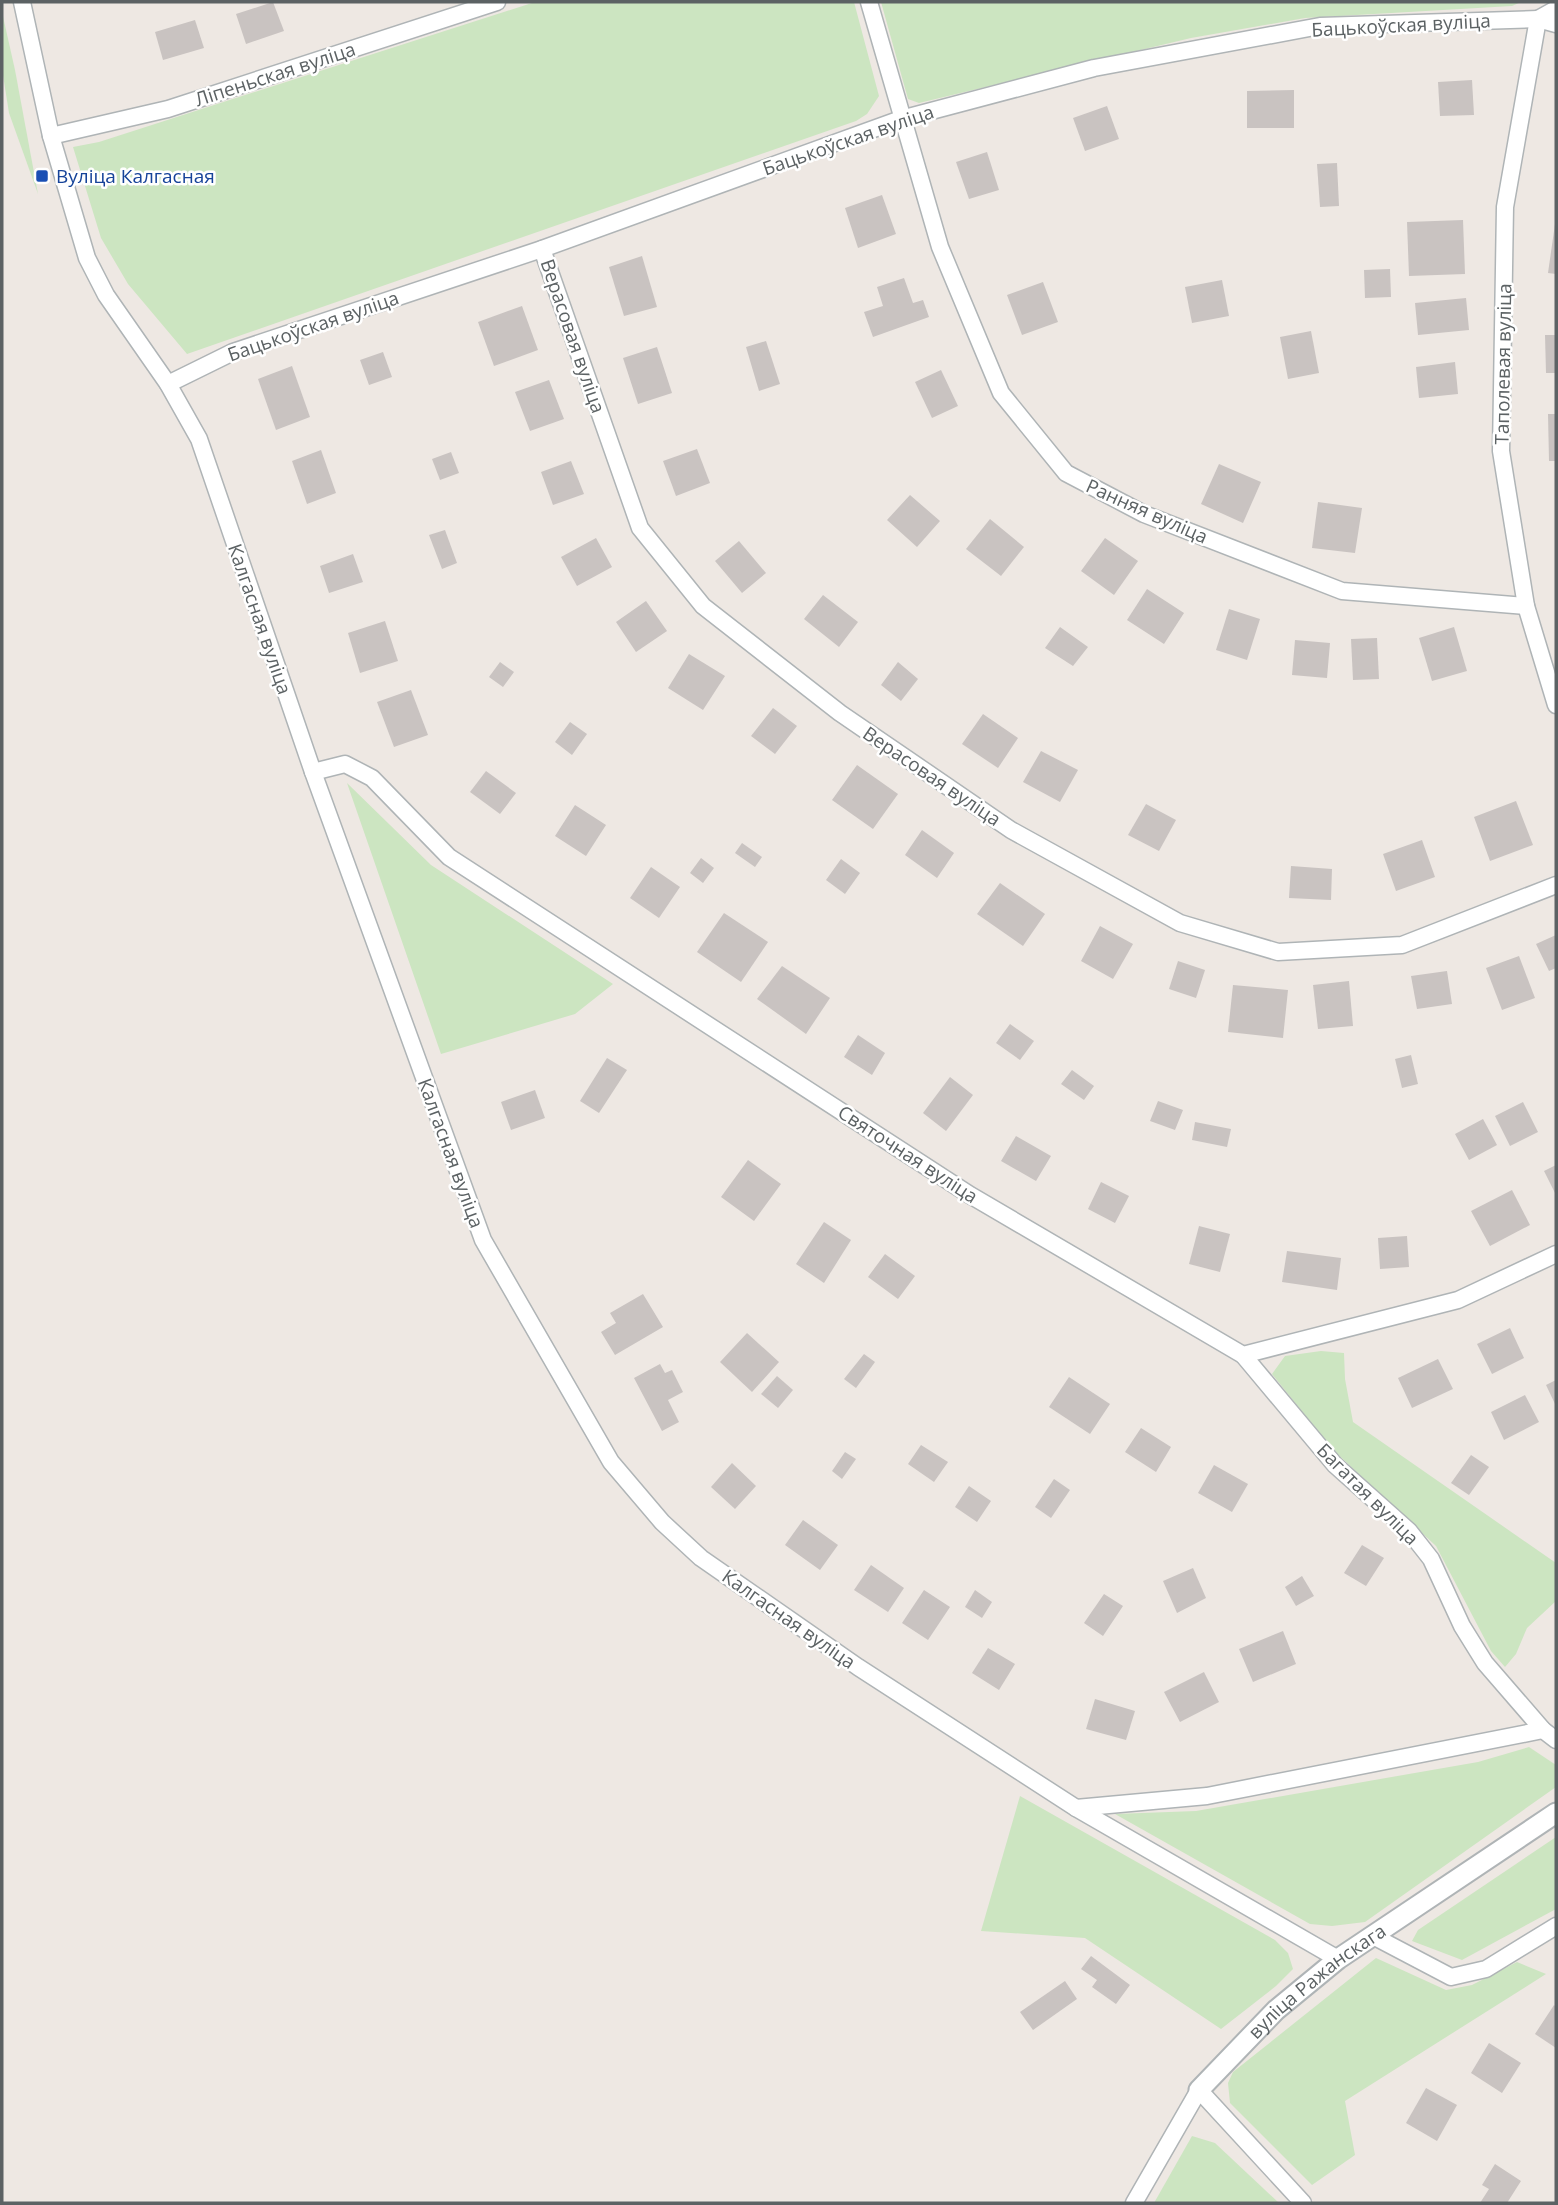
<svg xmlns="http://www.w3.org/2000/svg" width="1558" height="2205" font-family="'Open Sans',sans-serif">
<rect width="100%" height="100%" fill="#eee8e3"/>
<!-- green -->
<g fill="#cce5c1">
<polygon points="535,2 854,2 879,96 867,114 856,121 187,354 128,284 101,238 73,147 99,142"/>
<polygon points="881,2 1521,2 1512,6 1305,18 1191,38 919,103 908,99"/>
<polygon points="2,12 15,70 38,194 9,113 2,69"/>
<polygon points="347,783 431,865 613,984 575,1014 441,1054"/>
<polygon points="1321,1351 1344,1353 1345,1379 1353,1422 1556,1563 1556,1601 1527,1628 1516,1654 1505,1667 1491,1651 1436,1546 1332,1449 1272,1374 1285,1356"/>
<polygon points="1529,1747 1556,1765 1556,1787 1365,1922 1332,1926 1310,1924 1115,1814 1196,1811 1478,1762"/>
<polygon points="1020,1796 1275,1940 1288,1953 1293,1969 1276,1986 1221,2029 1085,1938 981,1931"/>
<polygon points="1556,1837 1556,1909 1462,1960 1412,1941 1418,1930"/>
<polygon points="1376,1958 1446,1990 1472,1985 1517,1962 1546,1974 1345,2101 1355,2155 1312,2185 1230,2103 1228,2083 1233,2072"/>
<polygon points="1192,2136 1215,2143 1279,2203 1154,2203"/>
</g>
<!-- building -->
<g fill="#c9c3c1">
<polygon points="273,2 284,31 246,44 236,14"/>
<polygon points="195,20 204,48 163,60 155,32"/>
<polygon points="1472,80 1474,115 1440,116 1438,82"/>
<polygon points="1294,90 1294,128 1247,128 1247,91"/>
<polygon points="1107,106 1119,139 1085,151 1073,118"/>
<polygon points="987,152 999,190 969,199 956,162"/>
<polygon points="1337,163 1339,206 1320,207 1317,164"/>
<polygon points="882,195 896,234 858,248 845,208"/>
<polygon points="1463,220 1465,274 1409,276 1407,222"/>
<polygon points="1555,224 1556,225 1556,274 1548,273"/>
<polygon points="642,256 657,307 624,316 609,267"/>
<polygon points="1390,269 1391,297 1365,298 1364,270"/>
<polygon points="904,278 913,303 923,300 929,317 873,337 864,312 883,306 877,287"/>
<polygon points="1222,280 1229,316 1192,323 1185,287"/>
<polygon points="1043,282 1058,322 1022,335 1007,295"/>
<polygon points="1466,298 1469,330 1418,335 1415,303"/>
<polygon points="522,306 538,350 494,366 478,322"/>
<polygon points="1311,331 1319,373 1288,379 1280,337"/>
<polygon points="1545,335 1556,335 1556,373 1546,373"/>
<polygon points="766,341 780,384 759,391 746,347"/>
<polygon points="657,347 672,393 638,404 623,358"/>
<polygon points="383,352 392,377 369,385 360,360"/>
<polygon points="1455,362 1458,394 1419,398 1416,367"/>
<polygon points="292,366 310,417 276,430 258,379"/>
<polygon points="941,370 958,406 932,418 915,382"/>
<polygon points="549,380 564,419 530,431 515,392"/>
<polygon points="1548,414 1556,414 1556,461 1549,461"/>
<polygon points="697,449 710,483 676,496 663,461"/>
<polygon points="321,450 336,493 307,504 292,461"/>
<polygon points="451,452 459,473 440,480 432,459"/>
<polygon points="571,461 584,494 553,505 541,472"/>
<polygon points="1219,464 1261,482 1243,523 1201,504"/>
<polygon points="910,495 940,521 917,547 887,520"/>
<polygon points="1318,502 1362,508 1355,553 1312,548"/>
<polygon points="990,519 1024,547 1001,576 966,549"/>
<polygon points="445,530 457,563 442,569 429,535"/>
<polygon points="596,538 612,567 577,586 561,557"/>
<polygon points="1105,538 1138,561 1114,595 1081,571"/>
<polygon points="739,541 766,573 742,593 715,561"/>
<polygon points="353,554 363,582 329,593 320,566"/>
<polygon points="1147,589 1184,613 1164,644 1127,620"/>
<polygon points="823,595 858,622 839,647 804,619"/>
<polygon points="646,601 667,631 636,652 616,622"/>
<polygon points="1229,609 1260,619 1247,660 1216,650"/>
<polygon points="385,621 398,661 360,673 348,633"/>
<polygon points="1060,627 1088,647 1073,666 1045,648"/>
<polygon points="1454,627 1467,671 1432,681 1419,638"/>
<polygon points="1377,638 1379,679 1353,680 1351,639"/>
<polygon points="1295,640 1330,643 1327,678 1292,675"/>
<polygon points="689,654 725,676 703,710 668,688"/>
<polygon points="500,662 514,672 503,687 489,677"/>
<polygon points="898,662 918,679 901,701 881,685"/>
<polygon points="411,690 428,735 394,747 377,702"/>
<polygon points="773,708 797,726 775,754 751,736"/>
<polygon points="983,714 1018,738 998,768 962,744"/>
<polygon points="570,722 587,734 572,755 555,742"/>
<polygon points="1041,751 1078,770 1060,802 1023,782"/>
<polygon points="857,765 898,794 873,829 832,800"/>
<polygon points="486,771 516,793 500,814 470,792"/>
<polygon points="1516,801 1533,845 1490,861 1474,817"/>
<polygon points="1146,804 1176,820 1159,851 1128,835"/>
<polygon points="575,805 606,825 586,856 555,836"/>
<polygon points="922,830 954,853 937,878 905,855"/>
<polygon points="1422,840 1435,877 1396,891 1383,854"/>
<polygon points="742,843 762,857 755,867 735,853"/>
<polygon points="701,858 714,868 703,883 690,873"/>
<polygon points="841,859 860,873 845,894 826,880"/>
<polygon points="1291,866 1332,869 1331,900 1289,898"/>
<polygon points="651,867 680,887 659,918 630,898"/>
<polygon points="1000,883 1045,914 1023,946 977,914"/>
<polygon points="724,913 768,942 741,982 697,952"/>
<polygon points="1100,926 1133,944 1113,979 1081,961"/>
<polygon points="1556,935 1556,968 1549,971 1536,944"/>
<polygon points="1519,956 1535,998 1502,1010 1486,968"/>
<polygon points="1178,961 1205,970 1196,998 1169,989"/>
<polygon points="782,966 830,998 806,1034 757,999"/>
<polygon points="1447,971 1452,1004 1417,1009 1411,976"/>
<polygon points="1349,981 1353,1026 1318,1029 1313,985"/>
<polygon points="1233,985 1288,990 1283,1038 1228,1032"/>
<polygon points="1010,1024 1034,1041 1020,1060 996,1043"/>
<polygon points="858,1035 885,1053 872,1075 844,1057"/>
<polygon points="1411,1055 1418,1084 1402,1088 1395,1059"/>
<polygon points="607,1058 627,1070 599,1113 580,1101"/>
<polygon points="1072,1070 1094,1086 1084,1100 1061,1084"/>
<polygon points="950,1077 973,1095 946,1131 923,1113"/>
<polygon points="535,1090 545,1118 511,1130 501,1102"/>
<polygon points="1158,1101 1183,1110 1175,1130 1150,1121"/>
<polygon points="1523,1102 1538,1132 1510,1146 1495,1116"/>
<polygon points="1483,1119 1497,1145 1469,1160 1455,1134"/>
<polygon points="1195,1122 1231,1129 1227,1147 1192,1140"/>
<polygon points="1016,1136 1051,1156 1036,1181 1001,1161"/>
<polygon points="748,1160 781,1184 754,1221 721,1197"/>
<polygon points="1556,1165 1556,1195 1544,1171"/>
<polygon points="1101,1182 1129,1196 1115,1223 1088,1209"/>
<polygon points="1512,1190 1530,1225 1490,1246 1471,1211"/>
<polygon points="824,1222 851,1240 824,1283 796,1264"/>
<polygon points="1199,1226 1230,1234 1220,1272 1189,1264"/>
<polygon points="1407,1236 1409,1267 1380,1269 1378,1238"/>
<polygon points="1287,1251 1341,1258 1337,1290 1282,1282"/>
<polygon points="885,1254 915,1276 898,1299 868,1277"/>
<polygon points="643,1294 663,1327 615,1355 601,1332 616,1323 610,1313"/>
<polygon points="1510,1328 1524,1358 1492,1374 1477,1344"/>
<polygon points="747,1333 779,1362 752,1392 720,1362"/>
<polygon points="864,1354 875,1362 856,1388 844,1379"/>
<polygon points="1438,1359 1453,1389 1412,1408 1398,1378"/>
<polygon points="660,1364 665,1373 672,1370 683,1392 668,1400 679,1422 662,1431 634,1378"/>
<polygon points="777,1376 793,1390 778,1408 761,1394"/>
<polygon points="1069,1377 1110,1404 1090,1434 1049,1407"/>
<polygon points="1556,1380 1556,1406 1546,1385"/>
<polygon points="1525,1395 1539,1422 1504,1440 1491,1412"/>
<polygon points="1141,1428 1171,1447 1156,1472 1125,1452"/>
<polygon points="921,1445 948,1462 934,1482 908,1464"/>
<polygon points="845,1452 856,1459 842,1479 832,1471"/>
<polygon points="1471,1455 1489,1467 1469,1495 1451,1483"/>
<polygon points="732,1463 756,1486 735,1509 711,1487"/>
<polygon points="1214,1465 1248,1484 1232,1512 1198,1493"/>
<polygon points="1054,1479 1070,1490 1051,1518 1035,1507"/>
<polygon points="969,1486 991,1501 977,1522 955,1507"/>
<polygon points="803,1520 838,1545 820,1570 785,1545"/>
<polygon points="1362,1545 1384,1558 1366,1586 1344,1573"/>
<polygon points="871,1565 904,1588 888,1612 854,1590"/>
<polygon points="1193,1568 1206,1598 1177,1613 1163,1581"/>
<polygon points="1302,1576 1314,1596 1296,1606 1285,1587"/>
<polygon points="924,1590 950,1607 928,1640 902,1623"/>
<polygon points="975,1590 992,1602 982,1618 965,1607"/>
<polygon points="1104,1594 1123,1606 1103,1636 1084,1623"/>
<polygon points="1283,1631 1296,1664 1253,1682 1239,1649"/>
<polygon points="988,1648 1015,1664 999,1690 972,1673"/>
<polygon points="1204,1672 1219,1702 1180,1722 1164,1692"/>
<polygon points="1095,1699 1135,1711 1126,1740 1086,1729"/>
<polygon points="1091,1956 1130,1985 1116,2004 1092,1987 1097,1980 1081,1969"/>
<polygon points="1065,1981 1077,1999 1033,2030 1020,2012"/>
<polygon points="1554,2005 1556,2007 1556,2048 1535,2034"/>
<polygon points="1489,2043 1521,2063 1502,2093 1471,2073"/>
<polygon points="1426,2088 1457,2105 1437,2141 1406,2123"/>
<polygon points="1495,2164 1521,2181 1507,2203 1480,2203 1489,2189 1482,2185"/>
</g>
<g fill="none" stroke-linecap="round" stroke-linejoin="round">
<defs>
<g id="minor">
<polyline points="22,2 51,136 87,258 106,295 168,384 199,439 313,772 483,1240 611,1462 662,1522 701,1558 858,1667 1076,1808 1338,1959"/>
<polyline points="869,2 940,247 1001,393 1066,473 1144,514 1342,591 1526,606"/>
<polyline points="1556,9 1538,19 1505,207 1501,451 1526,606 1556,705"/>
<polyline points="51,136 168,109 497,2"/>
<polyline points="542,249 640,528 703,606 840,713 1011,830 1180,923 1278,952 1402,945 1556,885"/>
<polyline points="168,384 233,352 542,249 901,119 1094,68 1320,26 1538,19 1556,24"/>
<polyline points="313,772 345,764 372,778 449,857 970,1195 1243,1355 1458,1300 1556,1254"/>
<polyline points="1243,1355 1335,1465 1409,1531 1431,1559 1462,1626 1485,1663 1543,1730 1556,1740"/>
<polyline points="1076,1808 1207,1796 1543,1730"/>
<polyline points="1373,1936 1451,1977 1486,1969 1556,1926"/>
<polyline points="1134,2203 1199,2090 1303,2203"/>
</g>
<g id="tertiary">
<path id="s1" d="M1199,2090L1276,2010L1338,1959L1556,1813"/>
</g>
</defs>
<!-- minor casing -->
<use href="#minor" stroke="#afb4b6" stroke-width="19"/>
<!-- tertiary casing -->
<use href="#tertiary" stroke="#afb4b6" stroke-width="23"/>
<!-- minor -->
<use href="#minor" stroke="#fff" stroke-width="16"/>
<!-- tertiary -->
<use href="#tertiary" stroke="#fff" stroke-width="19"/>
</g>
<!-- markers -->
<rect fill="#1a4fb4" stroke="#fff" stroke-width="2.5" x="35" y="169" width="14" height="14" rx="3.5"/>
<g text-anchor="middle" dominant-baseline="central" stroke-width="5" stroke-linejoin="round" paint-order="stroke">
<!-- street labels -->
<g font-size="19" fill="#5c6264" stroke="#fff">
<text transform="translate(1401 25) rotate(-3)">Бацькоўская вуліца</text>
<text transform="translate(275 74) rotate(-18)">Ліпеньская вуліца</text>
<text transform="translate(848 140) rotate(-19)">Бацькоўская вуліца</text>
<text transform="translate(313 326) rotate(-19)">Бацькоўская вуліца</text>
<text transform="translate(573 336) rotate(71)">Верасовая вуліца</text>
<text transform="translate(1503 364) rotate(-89)">Таполевая вуліца</text>
<text transform="translate(1147 511) rotate(24)">Ранняя вуліца</text>
<text transform="translate(260 619) rotate(71)">Калгасная вуліца</text>
<text transform="translate(932 776) rotate(34)">Верасовая вуліца</text>
<text transform="translate(451 1153) rotate(70)">Калгасная вуліца</text>
<text transform="translate(908 1154) rotate(33)">Святочная вуліца</text>
<text transform="translate(1368 1494) rotate(45)">Багатая вуліца</text>
<text transform="translate(789 1619) rotate(35)">Калгасная вуліца</text>
<text stroke="none"><textPath href="#s1" startOffset="161">вуліца Ражанскага</textPath></text>
</g>
<!-- transit labels -->
<g font-size="19" fill="#164399" stroke="#fff" text-anchor="start">
<text x="56" y="176">Вуліца Калгасная</text>
</g>
</g>
<!-- border -->
<rect width="1558" height="2205" fill="none" stroke="#5c6264" stroke-width="7"/>
</svg>
